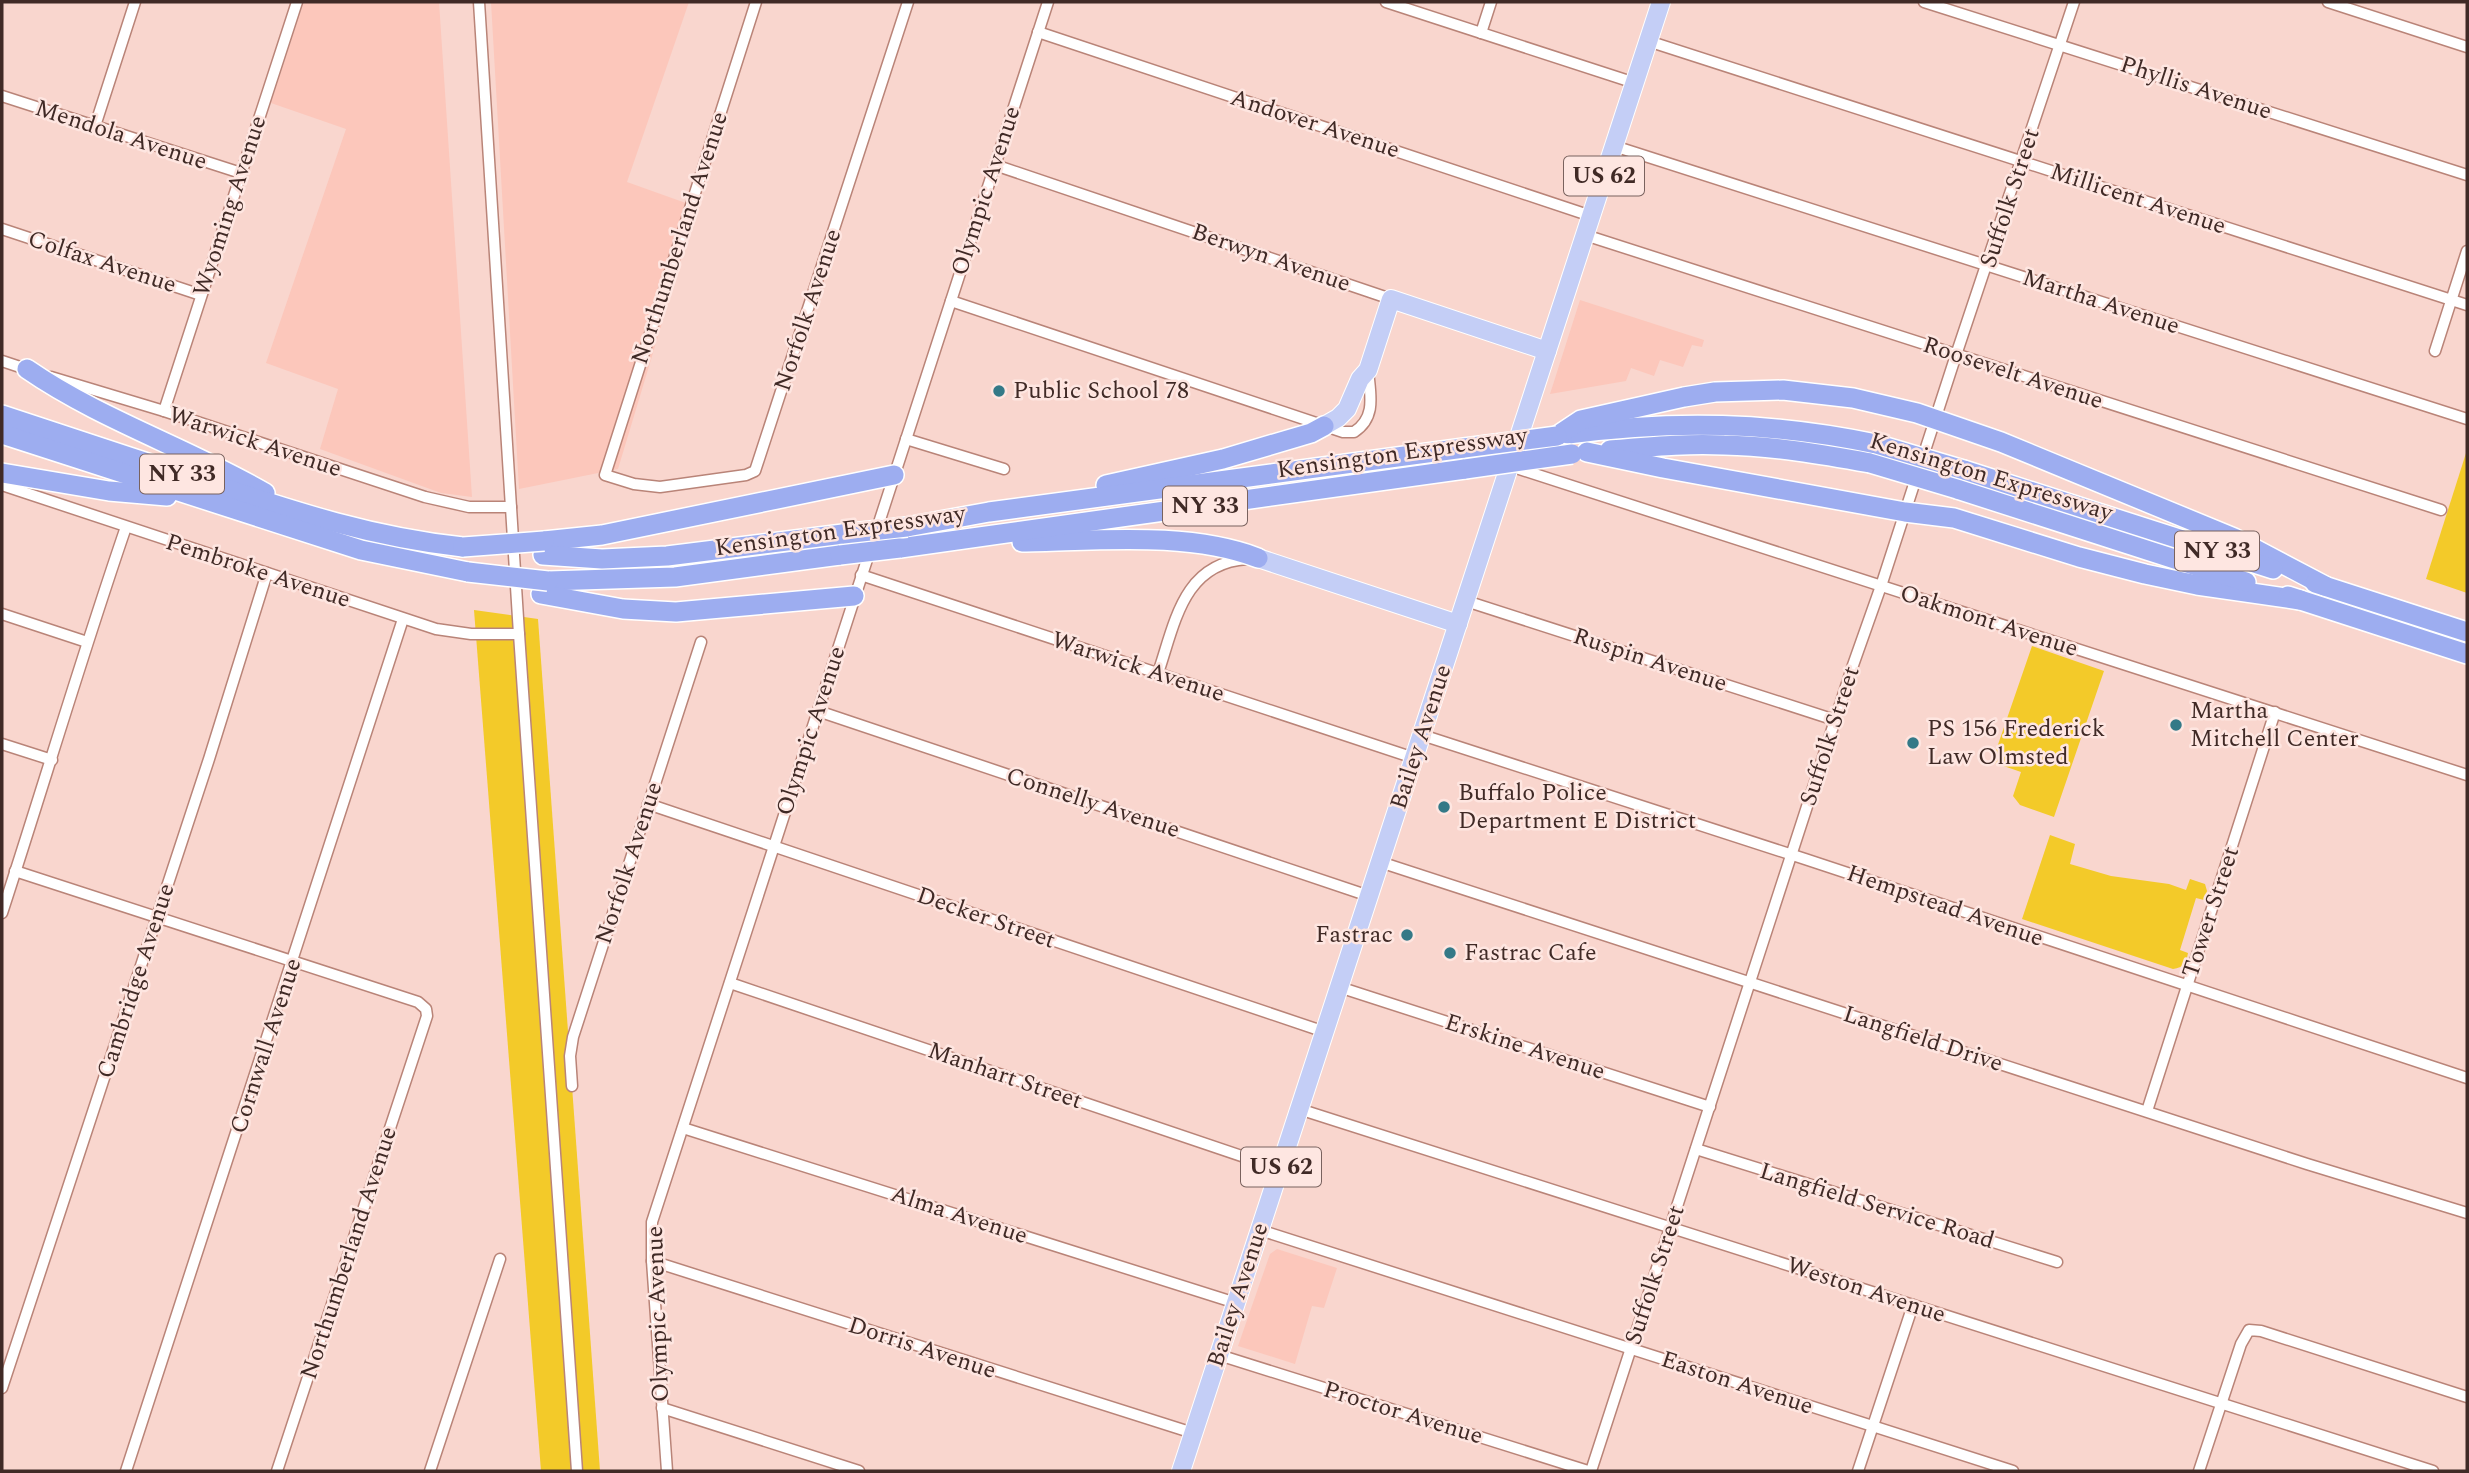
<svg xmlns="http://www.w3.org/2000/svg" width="2469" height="1473" font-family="Spectral,serif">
<rect width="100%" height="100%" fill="#f9d6ce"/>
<!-- built -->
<g fill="#fcc7bb">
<polygon points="304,2 439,2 472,497 441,493 320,449 338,389 266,363 346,129 271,103"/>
<polygon points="491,2 689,2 627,182 697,207 618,469 519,489"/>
<polygon points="1580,300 1704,340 1702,347 1692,345 1683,367 1660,360 1654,376 1631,368 1626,381 1550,394"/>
<polygon points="1277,1249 1337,1268 1324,1308 1312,1306 1295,1364 1238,1346 1270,1254"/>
</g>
<!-- green -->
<g fill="#f3ca29">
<polygon points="2467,450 2467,593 2426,579"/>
<polygon points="474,610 538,619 600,1471 541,1471"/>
<polygon points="2032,646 2104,671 2054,817 2020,805 2013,796 2021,772 1992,762"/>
<path d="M2050,835L2075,844L2070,864L2111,876L2169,884L2186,890L2190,879L2205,884L2207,891L2204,900L2196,898L2180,950L2188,953C2186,964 2184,967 2173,969L2022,919Z"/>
</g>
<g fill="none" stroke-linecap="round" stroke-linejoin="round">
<defs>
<g id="street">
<polyline points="479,2 519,634 577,1471"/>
<polyline points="756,2 605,475 634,484 660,487 746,475 755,471 908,2"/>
<polyline points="1386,2 1635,83"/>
<polyline points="1924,2 2467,175"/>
<polyline points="2328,2 2467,47"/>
<polyline points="1038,32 1591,216"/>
<polyline points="1481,33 1491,2"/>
<polyline points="1648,41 2467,305"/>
<polyline points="2,96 241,173"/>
<polyline points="95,126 135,2"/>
<polyline points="1614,146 2467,419"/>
<polyline points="995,165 1391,299"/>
<polyline points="2,229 201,295"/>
<polyline points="1585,235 2441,510"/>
<path d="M951,301L1343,432H1354C1377,417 1370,394 1368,370"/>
<polyline points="2435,351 2467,251"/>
<polyline points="2,361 29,370"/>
<polyline points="51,377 164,411 425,497 469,507 511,507"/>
<polyline points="164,411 297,2"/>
<polyline points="906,439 1004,469"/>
<polyline points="1510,466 2467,775"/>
<polyline points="2,485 436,629 471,634 519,634"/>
<polyline points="861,575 1414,758"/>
<polyline points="1466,601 1835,720"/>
<polyline points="2,614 87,642"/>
<path d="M1158,673C1175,623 1183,563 1247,559"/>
<polyline points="818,711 1369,896"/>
<polyline points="1422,735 1805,859 2467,1078"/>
<polyline points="2,744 52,760"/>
<polyline points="648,804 1325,1032"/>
<polyline points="1380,862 2307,1164 2467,1213"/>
<polyline points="15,871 418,1002 426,1009 427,1016 277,1471"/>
<path d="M2,913C44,784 82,655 126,527"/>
<polyline points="730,983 1280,1169"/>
<polyline points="1339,987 1710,1107"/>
<polyline points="572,1086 570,1056 573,1037 701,642"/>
<polyline points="1299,1109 2433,1471"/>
<polyline points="2147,1111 2275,712"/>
<polyline points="683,1128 1236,1303"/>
<polyline points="1696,1149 2057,1262"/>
<polyline points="1260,1230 2013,1471"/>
<polyline points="652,1261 1193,1433"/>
<polyline points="1219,1355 1588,1471"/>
<polyline points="2,1388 209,759 267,573"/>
<polyline points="662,1408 859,1471"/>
<polyline points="126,1471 403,619"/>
<polyline points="430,1471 500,1259"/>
<polyline points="667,1471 652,1261 652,1222 1048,2"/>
<polyline points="1591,1471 1852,668 1881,586 1956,355 2074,2"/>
<polyline points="1858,1471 1913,1305"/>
<polyline points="2199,1471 2241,1344 2249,1330 2261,1331 2467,1397"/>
</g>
<g id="primary">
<polyline points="1324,426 1338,418 1347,409 1360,379 1368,370 1391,299 1547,351"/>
<polyline points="1258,558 1458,624"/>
<polyline points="1181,1471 1661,2"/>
</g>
<g id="highway">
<path d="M27,369C101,420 188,448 265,493"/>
<path d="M2,415C69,437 137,459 205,482C293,511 370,537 463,547"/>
<polyline points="2,434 361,550 468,572"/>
<path d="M1568,434C1675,420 1770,422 1876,444"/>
<polyline points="1557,436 1581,420 1684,397 1715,392 1783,390 1853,398 1917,413 2001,442 2234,538 2325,586"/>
<path d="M1610,450C1648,447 1686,443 1724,445C1773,446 1821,454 1870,463"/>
<polyline points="1587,452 1663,468 1905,512 1954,518 2079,557 2145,574 2197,585 2300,600"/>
<polyline points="1964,470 2273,569"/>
<polyline points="2,473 109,491 167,496"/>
<polyline points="1106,485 1223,459 1311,433 1324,426"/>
<polyline points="1957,489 2246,582"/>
<polyline points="907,527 989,512 1464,448"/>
<polyline points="544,541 602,535 894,475"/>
<path d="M1022,542C1096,541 1188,531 1258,558"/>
<polyline points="900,548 1465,469"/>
<polyline points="543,555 602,559 667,556 843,534"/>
<polyline points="548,581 675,577 840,555"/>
<polyline points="2315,583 2467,632"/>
<polyline points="541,594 623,609 676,612 854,596"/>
<polyline points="2288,596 2467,654"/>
</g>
</defs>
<!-- street casing -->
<use href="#street" stroke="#b98478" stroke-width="13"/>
<!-- primary casing -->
<use href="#primary" stroke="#fff" stroke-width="20"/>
<!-- highway casing -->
<use href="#highway" stroke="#fff" stroke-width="22"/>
<!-- street -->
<use href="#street" stroke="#fff" stroke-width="10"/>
<!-- primary -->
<use href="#primary" stroke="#c4cef6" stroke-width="18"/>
<!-- highway -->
<use href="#highway" stroke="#9dadf0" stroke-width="19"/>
<defs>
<g id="highway-bridge">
<polyline points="1876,444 1964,470"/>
<polyline points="1464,448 1557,436"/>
<polyline points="1870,463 1957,489"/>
<polyline points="1465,469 1572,454"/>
<polyline points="843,534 907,527"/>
<polyline points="463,547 544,541"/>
<polyline points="840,555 900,548"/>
<polyline points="468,572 548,581"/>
</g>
</defs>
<!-- highway-bridge casing -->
<use href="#highway-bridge" stroke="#fff" stroke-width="22" stroke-linecap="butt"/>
<!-- highway-bridge -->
<use href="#highway-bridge" stroke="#9dadf0" stroke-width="19"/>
</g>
<!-- markers -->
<g fill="#347987" stroke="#fee6e1" stroke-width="2.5">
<circle cx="999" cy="391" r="7"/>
<circle cx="2176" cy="725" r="7"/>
<circle cx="1913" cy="743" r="7"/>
<circle cx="1444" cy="807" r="7"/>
<circle cx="1407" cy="935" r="7"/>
<circle cx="1450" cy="953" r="7"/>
</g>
<g text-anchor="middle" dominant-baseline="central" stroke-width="5" stroke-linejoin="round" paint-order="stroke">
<!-- shield labels -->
<g fill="#fee6e1" stroke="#79625e" stroke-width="2">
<rect x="1564" y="156.5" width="80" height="39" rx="5"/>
<rect x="140" y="454.5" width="84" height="39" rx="5"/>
<rect x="1163" y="486.5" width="84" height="39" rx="5"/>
<rect x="2175" y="531.5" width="84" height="39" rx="5"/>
<rect x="1241" y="1147.5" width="80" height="39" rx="5"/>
</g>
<g font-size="23" font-weight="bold" fill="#402a26">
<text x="1604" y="176">US 62</text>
<text x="182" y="474">NY 33</text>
<text x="1205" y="506">NY 33</text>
<text x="2217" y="551">NY 33</text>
<text x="1281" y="1167">US 62</text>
</g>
<!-- street labels -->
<g font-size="24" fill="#402a26" stroke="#fee6e1">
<text transform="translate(2196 88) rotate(18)">Phyllis Avenue</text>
<text transform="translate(1315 124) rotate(18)">Andover Avenue</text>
<text transform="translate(121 135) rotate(18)">Mendola Avenue</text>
<text transform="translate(986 191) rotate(-72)">Olympic Avenue</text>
<text transform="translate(2010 198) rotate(-72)">Suffolk Street</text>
<text transform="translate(2138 199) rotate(18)">Millicent Avenue</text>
<text transform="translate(230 206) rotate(-72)">Wyoming Avenue</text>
<text transform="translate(680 238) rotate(-72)">Northumberland Avenue</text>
<text transform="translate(1271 258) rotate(19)">Berwyn Avenue</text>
<text transform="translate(102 262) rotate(18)">Colfax Avenue</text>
<text transform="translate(2101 302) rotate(18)">Martha Avenue</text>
<text transform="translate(808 310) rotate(-72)">Norfolk Avenue</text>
<text transform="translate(2013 373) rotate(18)">Roosevelt Avenue</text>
<text transform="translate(255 442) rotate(18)">Warwick Avenue</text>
<text transform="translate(1402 453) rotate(-8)">Kensington Expressway</text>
<text transform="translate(1991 477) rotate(17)">Kensington Expressway</text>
<text transform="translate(840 531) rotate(-8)">Kensington Expressway</text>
<text transform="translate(258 571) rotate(18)">Pembroke Avenue</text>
<text transform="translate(1989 621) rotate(18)">Oakmont Avenue</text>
<text transform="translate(1650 660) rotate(18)">Ruspin Avenue</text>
<text transform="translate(1138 667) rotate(18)">Warwick Avenue</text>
<text transform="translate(811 731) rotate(-72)">Olympic Avenue</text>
<text transform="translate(1830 736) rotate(-72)">Suffolk Street</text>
<text transform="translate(1421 737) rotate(-72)">Bailey Avenue</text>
<text transform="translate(1093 803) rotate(18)">Connelly Avenue</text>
<text transform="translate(629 863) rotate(-72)">Norfolk Avenue</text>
<text transform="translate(1945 906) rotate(19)">Hempstead Avenue</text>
<text transform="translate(2211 912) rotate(-72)">Tower Street</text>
<text transform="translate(986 918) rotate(19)">Decker Street</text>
<text transform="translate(136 981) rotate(-72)">Cambridge Avenue</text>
<text transform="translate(1923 1039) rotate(18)">Langfield Drive</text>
<text transform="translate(266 1046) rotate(-72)">Cornwall Avenue</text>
<text transform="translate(1525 1047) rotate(18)">Erskine Avenue</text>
<text transform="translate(1005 1076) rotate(19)">Manhart Street</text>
<text transform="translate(1877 1206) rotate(17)">Langfield Service Road</text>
<text transform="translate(959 1215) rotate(18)">Alma Avenue</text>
<text transform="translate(349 1253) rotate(-72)">Northumberland Avenue</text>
<text transform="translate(1655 1275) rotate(-72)">Suffolk Street</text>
<text transform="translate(1866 1290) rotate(18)">Weston Avenue</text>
<text transform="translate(1238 1295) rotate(-72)">Bailey Avenue</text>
<text transform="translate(658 1314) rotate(-92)">Olympic Avenue</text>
<text transform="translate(922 1348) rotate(18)">Dorris Avenue</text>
<text transform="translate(1737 1383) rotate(18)">Easton Avenue</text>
<text transform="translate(1403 1413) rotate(17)">Proctor Avenue</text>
</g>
<!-- poi labels -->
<g font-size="24" fill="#402a26" stroke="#fee6e1" text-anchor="start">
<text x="1013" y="391">Public School 78</text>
<text x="2190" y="711">Martha<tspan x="2190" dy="28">Mitchell Center</tspan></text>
<text x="1927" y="729">PS 156 Frederick<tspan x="1927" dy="28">Law Olmsted</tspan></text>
<text x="1458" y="793">Buffalo Police<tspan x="1458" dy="28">Department E District</tspan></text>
<text x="1393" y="935" text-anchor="end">Fastrac</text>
<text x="1464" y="953">Fastrac Cafe</text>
</g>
</g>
<!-- border -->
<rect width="2469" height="1473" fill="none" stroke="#402a26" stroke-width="7"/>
</svg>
